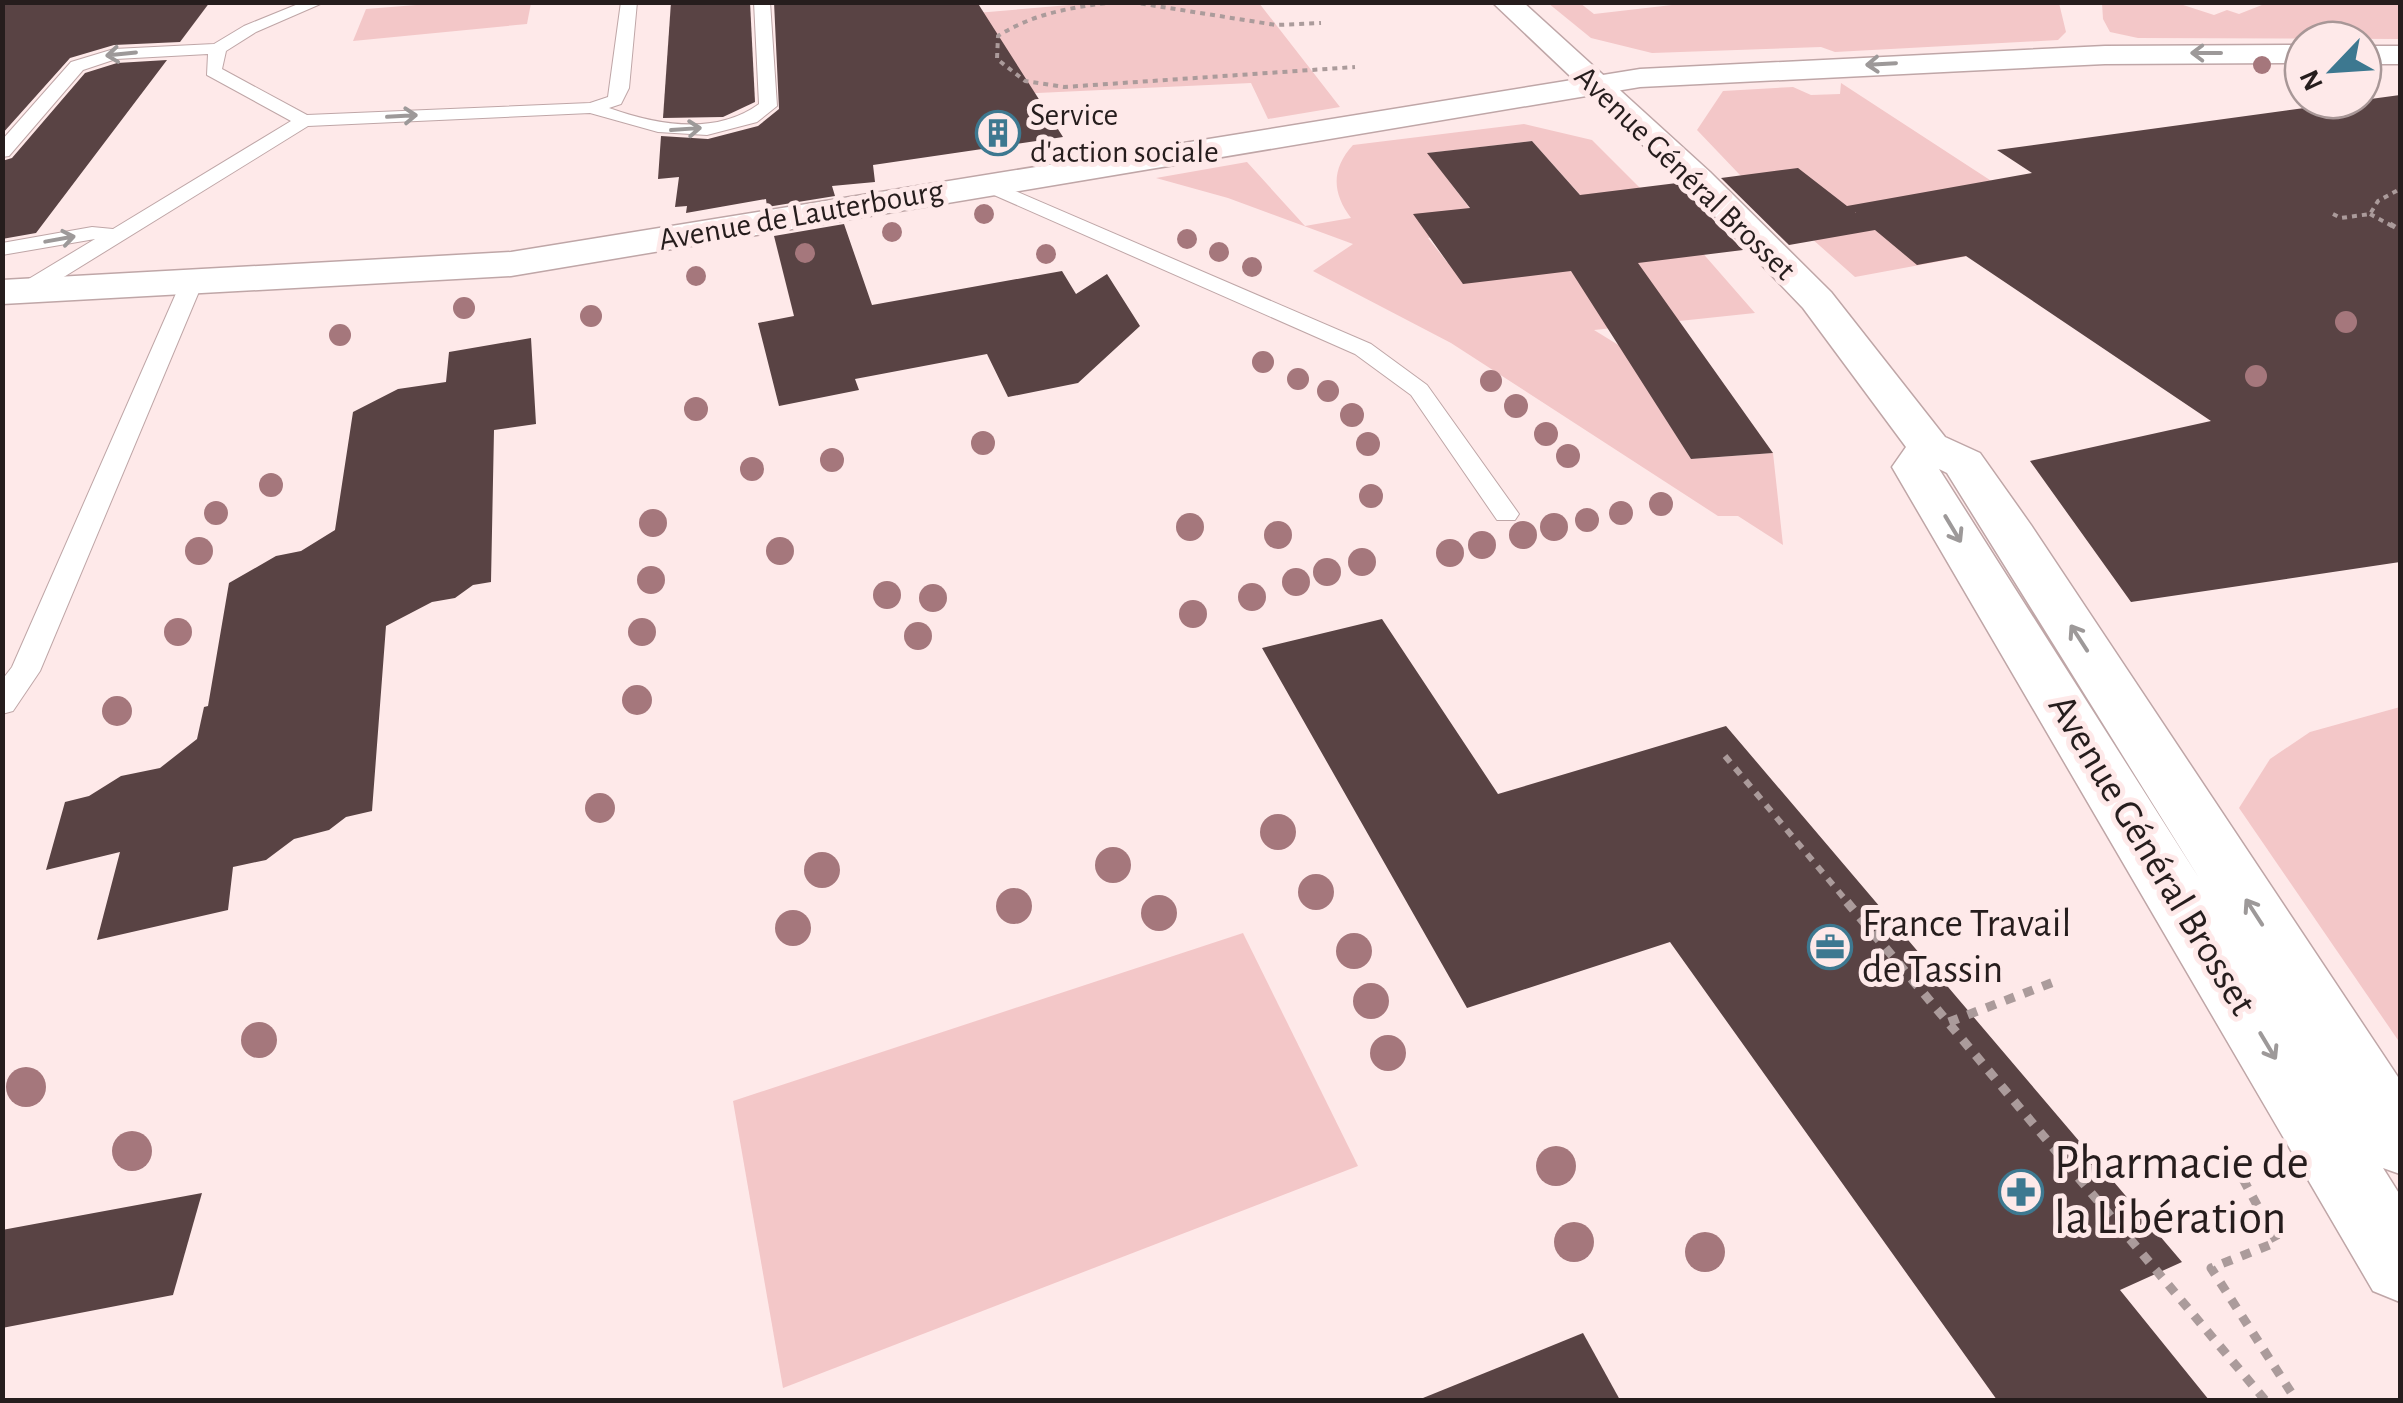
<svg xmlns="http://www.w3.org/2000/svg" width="2403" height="1403" font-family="'Alegreya Sans',sans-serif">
<rect width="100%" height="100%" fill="#fee9e9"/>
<!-- green -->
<g fill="#f3c7c8">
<polygon points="1698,2 2059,3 2066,32 2058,40 1835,52 1821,47 1652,53 1591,38 1548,3 1580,3 1594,14"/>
<polygon points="441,3 531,3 527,24 353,41 366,9"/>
<polygon points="1093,3 1259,3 1340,107 1268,119 1251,83 927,98 905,19"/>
<polygon points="2102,3 2177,3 2214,15 2227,10 2239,14 2267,3 2400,3 2400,39 2138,38 2110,32 2103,19"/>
<polygon points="1841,83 2076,236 1855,277 1739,174 1697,130 1723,91 1793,87 1811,95 1840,94"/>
<path d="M1524,124L1592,140L1660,208L1599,216L1532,141L1428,153L1486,230L1428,238L1447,262L1686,234L1755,313L1594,330L1620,346L1691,459L1773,453L1783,545L1738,516H1718L1451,343L1313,271L1353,244L1228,198L1156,178L1247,162L1305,226L1351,218C1332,193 1331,169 1353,145Z"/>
<polygon points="2400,707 2400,1043 2239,808 2270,759 2310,732"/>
<polygon points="1243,933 1358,1166 783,1388 733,1101"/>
</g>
<!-- building -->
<g fill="#594344">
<polygon points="2,2 210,2 180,42 114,45 70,58 2,134"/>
<polygon points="671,2 750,2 755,102 723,117 663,118"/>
<polygon points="774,2 977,2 1063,137 873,165 875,182 832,186 835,196 767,207 766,199 686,213 687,206 675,207 679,177 658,179 661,136 708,139 758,126 779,109"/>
<polygon points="167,60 36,233 2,239 2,161 12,158 85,73 117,63"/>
<polygon points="2400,95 2400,562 2131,602 2030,461 2211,421 1966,256 1917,265 1875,230 1789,245 1721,178 1798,168 1856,213 1847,206 2032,173 1997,150"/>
<polygon points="1532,141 1580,195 1677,183 1743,250 1638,263 1773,453 1691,459 1571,271 1463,284 1413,214 1470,208 1427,153"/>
<polygon points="844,224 872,305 1062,271 1076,294 1107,274 1140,326 1078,383 1008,397 987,354 855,379 859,390 779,406 758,323 794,316 774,236"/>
<polygon points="531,338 536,424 494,430 491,582 473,585 455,598 432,602 386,626 372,811 346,817 329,830 294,839 266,860 233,867 228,910 97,940 120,852 46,870 65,802 89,796 121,776 160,768 197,739 204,707 208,706 229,583 276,556 301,551 335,530 353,412 398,389 446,382 449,352"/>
<polygon points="1382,619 1498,794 1726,726 2182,1262 2120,1290 2209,1400 1997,1400 1670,942 1467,1008 1262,648"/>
<polygon points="202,1193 173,1295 2,1328 2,1230"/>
<polygon points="1583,1333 1620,1400 1423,1400 1423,1398"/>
</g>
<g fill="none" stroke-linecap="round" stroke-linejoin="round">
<defs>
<g id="lane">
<path d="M303,2H325L256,32L226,51L222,69L307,115L590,103L608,97L621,2H637L629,88L621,104L609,108C657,125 715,136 759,104L754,2H770L777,106L757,122L707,135L658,132L590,113L308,126L33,296H17L14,291L17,286L95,239L2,255V243L92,227L113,229L291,121L207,75L208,54L116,59L83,70L9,156L2,157V140L71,62L114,49L214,44L244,26Z"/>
<polygon points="985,178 1371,344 1427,385 1519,514 1515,520 1497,520 1411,395 1355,354 978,188 975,184"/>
<polygon points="192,276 203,282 40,671 13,711 2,714 2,680 12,667 181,282"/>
</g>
<g id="street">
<polygon points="2303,45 2303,63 2105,64 1640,87 511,276 2,304 2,280 511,252 1640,69 2105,46"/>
<rect x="2363" y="46" width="37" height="18"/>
</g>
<path id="secondary" d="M1492,2H1523L1710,172L1831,292L1945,437L1980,453L2031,525L2400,1080V1174L2383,1168L2400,1195V1302L2373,1291L1892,467L1906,447L1803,308L1686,186ZM1939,469L1947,473L2199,878Z"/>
</defs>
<!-- lane casing -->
<use href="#lane" stroke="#bfa6a7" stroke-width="2"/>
<!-- street casing -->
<use href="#street" stroke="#bfa6a7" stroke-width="3"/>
<!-- secondary casing -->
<use href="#secondary" stroke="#bfa6a7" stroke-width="3"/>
<!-- path-far3 -->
<g stroke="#ab9b9b" stroke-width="4" stroke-dasharray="5 5" stroke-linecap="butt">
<path d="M1115,2C1073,7 1034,13 998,36L997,59L1025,81L1064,87L1355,67"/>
<polyline points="1131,2 1276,25 1321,23"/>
<polyline points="2333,214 2341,218 2370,214 2378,201 2400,189"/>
<polyline points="2370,214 2394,227"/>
</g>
<!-- path-far2 -->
<polyline stroke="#ab9b9b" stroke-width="5" stroke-dasharray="6 6" stroke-linecap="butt" points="2390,224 2400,230"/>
<!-- path-far1 -->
<polyline stroke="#ab9b9b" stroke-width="6" stroke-dasharray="8 8" stroke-linecap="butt" points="1725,756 1849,904"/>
<!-- path -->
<g stroke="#ab9b9b" stroke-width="9" stroke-dasharray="10 10" stroke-linecap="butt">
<polyline points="1847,902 2265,1400"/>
<polyline points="1949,1022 2059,980"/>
<polyline points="2243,1179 2277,1242 2211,1268 2296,1400"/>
</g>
<!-- lane -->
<use href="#lane" fill="#fff" fill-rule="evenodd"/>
<!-- street -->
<use href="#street" fill="#fff" fill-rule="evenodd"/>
<!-- secondary -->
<use href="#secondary" fill="#fff" fill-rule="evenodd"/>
</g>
<!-- trees -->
<g fill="#a5777c">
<circle cx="2262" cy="65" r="9"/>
<circle cx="984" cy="214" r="10"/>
<circle cx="892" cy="232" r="10"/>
<circle cx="1187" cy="239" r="10"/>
<circle cx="1219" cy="252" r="10"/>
<circle cx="805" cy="253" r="10"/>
<circle cx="1046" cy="254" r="10"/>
<circle cx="1252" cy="267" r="10"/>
<circle cx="696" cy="276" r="10"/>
<circle cx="464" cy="308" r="11"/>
<circle cx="591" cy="316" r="11"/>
<circle cx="2346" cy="322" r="11"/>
<circle cx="340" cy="335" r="11"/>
<circle cx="1263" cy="362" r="11"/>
<circle cx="2256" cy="376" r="11"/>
<circle cx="1298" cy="379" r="11"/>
<circle cx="1491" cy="381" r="11"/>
<circle cx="1328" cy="391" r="11"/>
<circle cx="1516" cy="406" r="12"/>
<circle cx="696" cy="409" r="12"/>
<circle cx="1352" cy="415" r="12"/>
<circle cx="1546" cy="434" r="12"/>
<circle cx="983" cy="443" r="12"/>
<circle cx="1368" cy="444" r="12"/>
<circle cx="1568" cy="456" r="12"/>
<circle cx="832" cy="460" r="12"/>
<circle cx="752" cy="469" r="12"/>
<circle cx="271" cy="485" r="12"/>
<circle cx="1371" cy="496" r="12"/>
<circle cx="1661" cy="504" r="12"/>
<circle cx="216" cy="513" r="12"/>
<circle cx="1621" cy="513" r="12"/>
<circle cx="1587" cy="520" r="12"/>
<circle cx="653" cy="523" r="14"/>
<circle cx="1190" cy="527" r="14"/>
<circle cx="1554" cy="527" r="14"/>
<circle cx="1278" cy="535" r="14"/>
<circle cx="1523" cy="535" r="14"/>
<circle cx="1482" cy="545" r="14"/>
<circle cx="199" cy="551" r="14"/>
<circle cx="780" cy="551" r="14"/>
<circle cx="1450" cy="553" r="14"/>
<circle cx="1362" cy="562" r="14"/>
<circle cx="1327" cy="572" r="14"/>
<circle cx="651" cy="580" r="14"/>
<circle cx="1296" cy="582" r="14"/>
<circle cx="887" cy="595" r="14"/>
<circle cx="1252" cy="597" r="14"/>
<circle cx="933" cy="598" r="14"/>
<circle cx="1193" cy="614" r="14"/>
<circle cx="178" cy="632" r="14"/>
<circle cx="642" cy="632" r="14"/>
<circle cx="918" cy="636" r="14"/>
<circle cx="637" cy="700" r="15"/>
<circle cx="117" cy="711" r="15"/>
<circle cx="600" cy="808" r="15"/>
<circle cx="1278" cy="832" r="18"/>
<circle cx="1113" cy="865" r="18"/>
<circle cx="822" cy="870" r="18"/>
<circle cx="1316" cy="892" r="18"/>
<circle cx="1014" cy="906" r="18"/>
<circle cx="1159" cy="913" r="18"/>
<circle cx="793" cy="928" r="18"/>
<circle cx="1354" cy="951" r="18"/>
<circle cx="1371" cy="1001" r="18"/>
<circle cx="259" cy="1040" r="18"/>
<circle cx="1388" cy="1053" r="18"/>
<circle cx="26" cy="1087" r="20"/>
<circle cx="132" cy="1151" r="20"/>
<circle cx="1556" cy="1166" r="20"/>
<circle cx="1574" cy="1242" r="20"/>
<circle cx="1705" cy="1252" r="20"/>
</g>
<!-- one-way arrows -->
<defs><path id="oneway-shaft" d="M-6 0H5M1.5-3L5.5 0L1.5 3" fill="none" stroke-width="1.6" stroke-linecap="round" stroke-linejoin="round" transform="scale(2.5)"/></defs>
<g stroke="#9d9999">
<use href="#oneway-shaft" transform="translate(2206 53) rotate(180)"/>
<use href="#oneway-shaft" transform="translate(121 54) rotate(174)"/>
<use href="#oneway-shaft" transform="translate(1881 64) rotate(177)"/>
<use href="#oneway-shaft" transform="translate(402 116) rotate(-3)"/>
<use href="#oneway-shaft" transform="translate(686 129) rotate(-4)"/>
<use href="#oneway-shaft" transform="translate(60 239) rotate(-10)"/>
<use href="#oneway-shaft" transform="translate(1953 529) rotate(59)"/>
<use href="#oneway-shaft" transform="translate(2079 638) rotate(-123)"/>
<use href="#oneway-shaft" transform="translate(2254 912) rotate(-123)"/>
<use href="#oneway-shaft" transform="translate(2268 1046) rotate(59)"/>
</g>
<!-- icons -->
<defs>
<symbol id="building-ring" viewBox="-11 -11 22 22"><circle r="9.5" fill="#fee9e9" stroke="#3d7890" stroke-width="1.5"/><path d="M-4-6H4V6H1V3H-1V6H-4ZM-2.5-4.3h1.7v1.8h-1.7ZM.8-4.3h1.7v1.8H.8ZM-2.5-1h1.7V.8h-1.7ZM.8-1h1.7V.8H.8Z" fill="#3d7890"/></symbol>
<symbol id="office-ring" viewBox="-11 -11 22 22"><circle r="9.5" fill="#fee9e9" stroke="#3d7890" stroke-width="1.5"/><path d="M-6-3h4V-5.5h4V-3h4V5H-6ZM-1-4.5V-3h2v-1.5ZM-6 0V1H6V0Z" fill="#3d7890"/></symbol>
<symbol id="pharmacy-ring" viewBox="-11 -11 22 22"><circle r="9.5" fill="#fee9e9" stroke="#3d7890" stroke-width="1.5"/><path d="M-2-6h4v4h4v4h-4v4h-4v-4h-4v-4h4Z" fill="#3d7890"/></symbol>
</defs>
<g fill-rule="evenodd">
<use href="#building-ring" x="973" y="108" width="50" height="50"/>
<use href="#office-ring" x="1805" y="922" width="50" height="50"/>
<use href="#pharmacy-ring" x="1996" y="1167" width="50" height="50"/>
</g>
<g text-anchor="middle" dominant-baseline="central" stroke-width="10" stroke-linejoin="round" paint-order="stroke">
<!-- far-poi labels -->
<g font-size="32" fill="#261d1d" stroke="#fee9e9" text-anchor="start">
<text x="1030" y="115">Service<tspan x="1030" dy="37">d'action sociale</tspan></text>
</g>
<!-- far-street labels -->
<g font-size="32" fill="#261d1d" stroke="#fee9e9">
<text transform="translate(1685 173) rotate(44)">Avenue Général Brosset</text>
<text transform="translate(801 215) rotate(-10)">Avenue de Lauterbourg</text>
</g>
<!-- street labels -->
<g font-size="40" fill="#261d1d" stroke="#fee9e9">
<text transform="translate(2152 855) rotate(59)">Avenue Général Brosset</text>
</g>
<!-- poi labels -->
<g font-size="40" fill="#261d1d" stroke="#fee9e9" text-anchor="start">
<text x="1862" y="924">France Travail<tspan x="1862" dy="46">de Tassin</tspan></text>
</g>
<!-- near-poi labels -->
<g font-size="48" fill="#261d1d" stroke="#fee9e9" text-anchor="start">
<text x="2054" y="1164">Pharmacie de<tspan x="2054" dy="55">la Libération</tspan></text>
</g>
</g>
<!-- border -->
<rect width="2403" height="1403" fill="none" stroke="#261d1d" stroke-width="10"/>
<!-- north arrow -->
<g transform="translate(2333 70) rotate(245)"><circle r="48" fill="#fee9e9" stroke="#a89797" stroke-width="2.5"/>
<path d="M0-8L18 38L0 25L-18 38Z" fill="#3d7890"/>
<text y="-15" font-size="28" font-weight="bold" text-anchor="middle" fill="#261d1d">N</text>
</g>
</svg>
